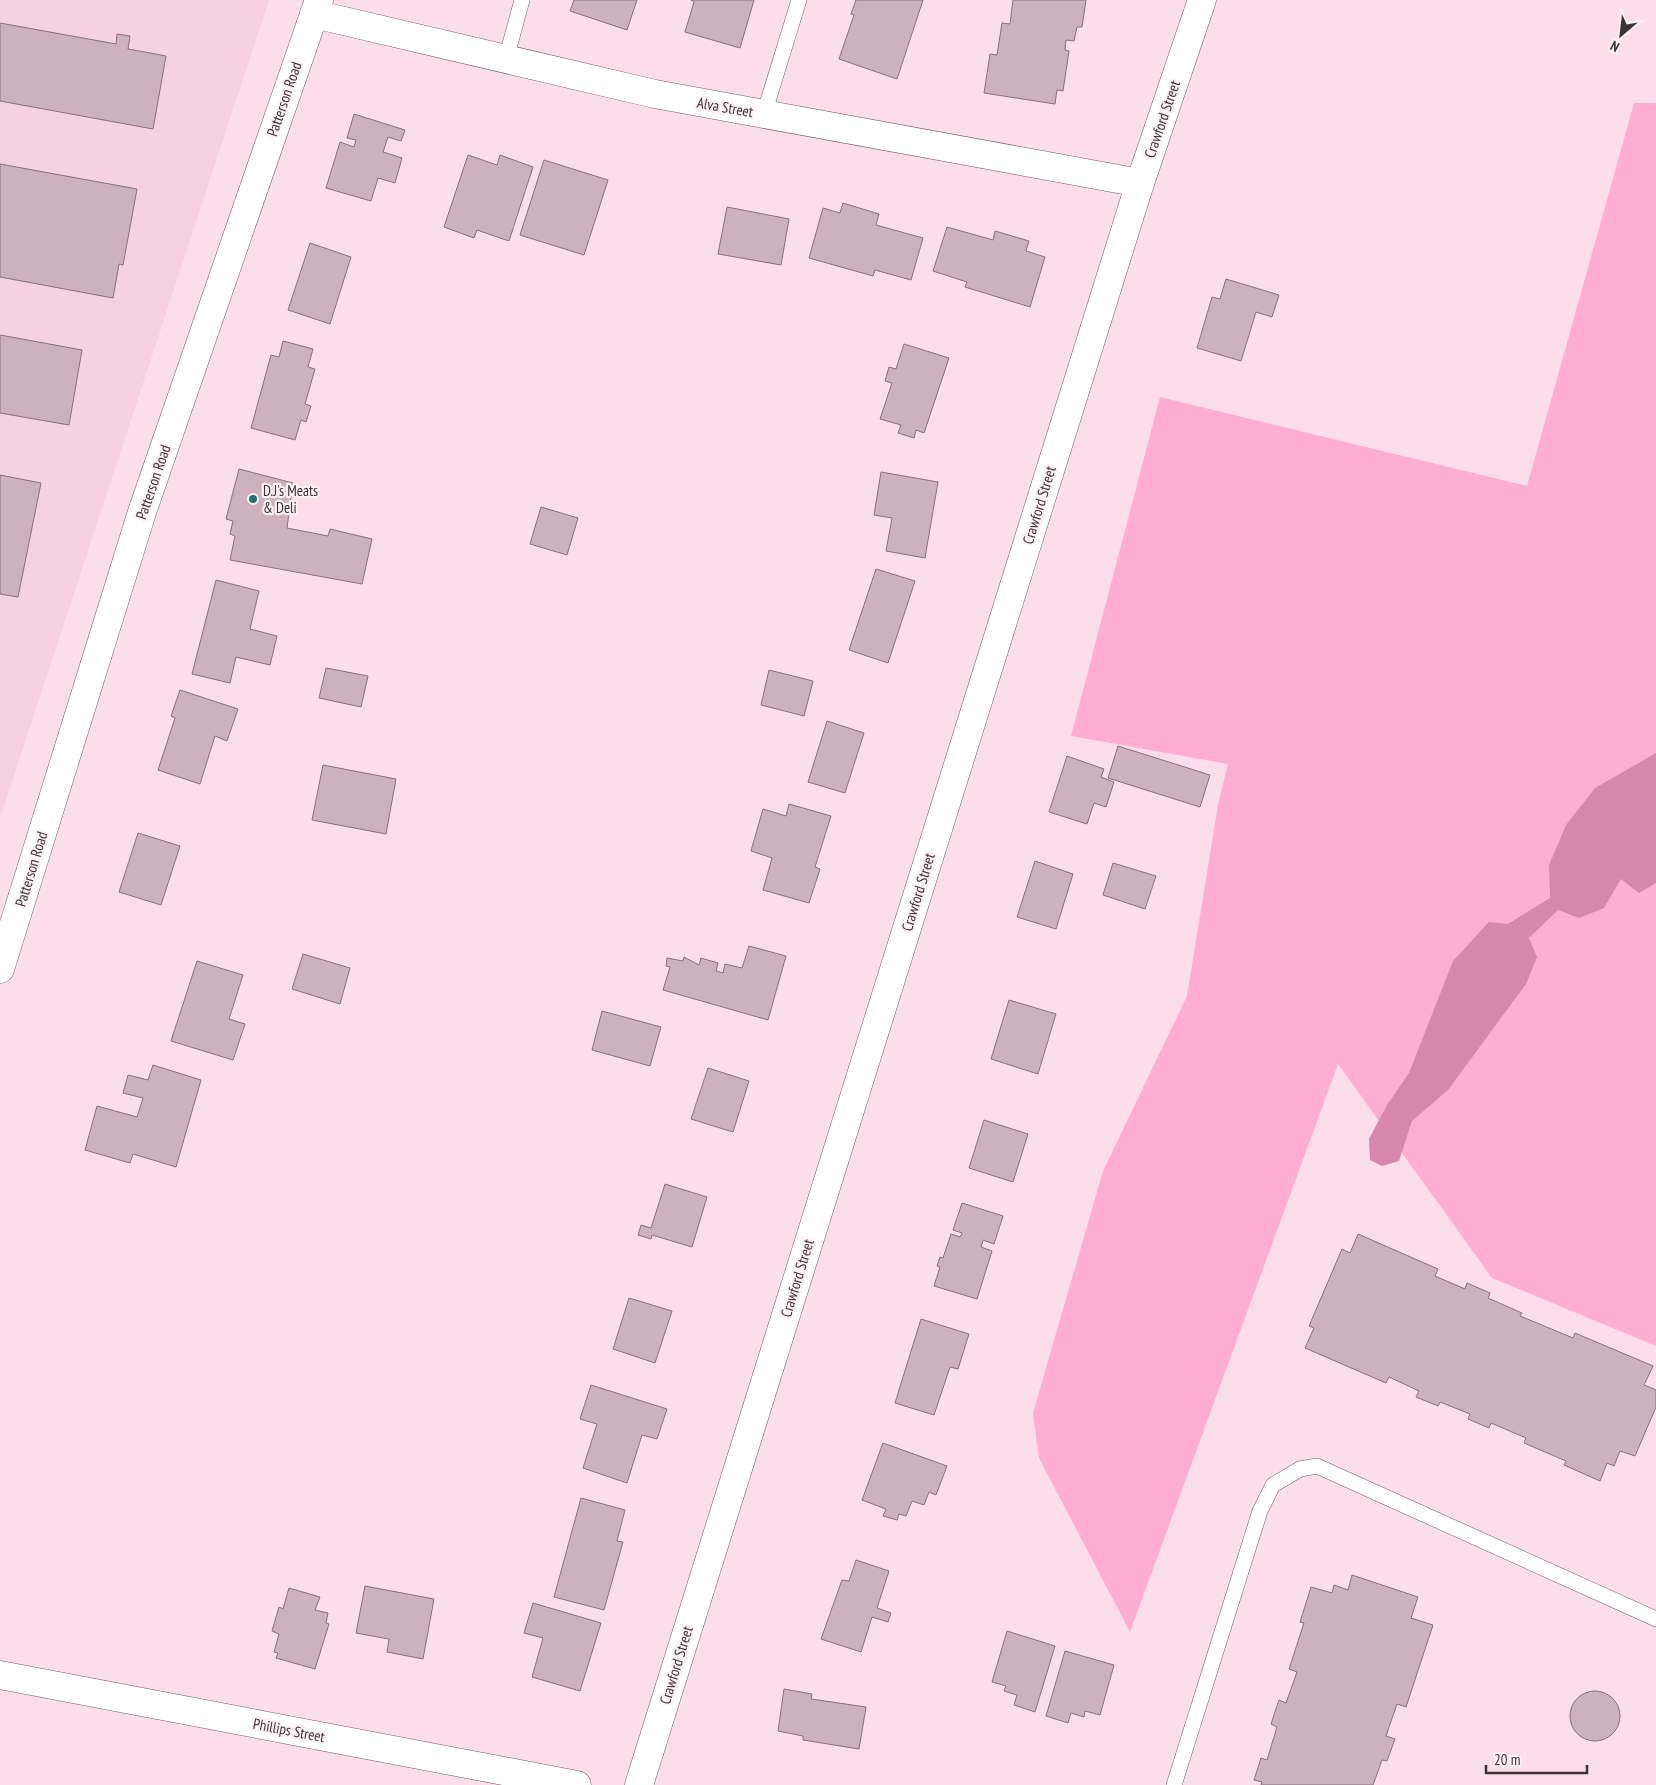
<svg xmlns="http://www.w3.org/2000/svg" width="1656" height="1785" font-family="'PT Sans Narrow',sans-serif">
<rect width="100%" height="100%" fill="#fbdeea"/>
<!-- built -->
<polygon fill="#f6d1e0" points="0,0 269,0 0,818"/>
<!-- green -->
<polygon fill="#ffaed2" points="1634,103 1656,103 1656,1346 1492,1278 1338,1064 1130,1632 1039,1458 1033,1413 1103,1171 1187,996 1218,805 1228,764 1071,736 1160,397 1527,486"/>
<!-- water -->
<polygon fill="#d687ab" points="1656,753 1656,883 1639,893 1621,879 1604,908 1579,918 1558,910 1529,938 1537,957 1526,984 1448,1090 1412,1121 1399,1161 1382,1166 1370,1160 1369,1139 1387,1105 1409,1073 1453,961 1489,922 1508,924 1550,898 1549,865 1566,825 1595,788"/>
<!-- building -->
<g fill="#cdb2bd" stroke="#89707a">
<polygon points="574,0 637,0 627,30 570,11"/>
<polygon points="691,0 754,0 740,48 685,32 694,2"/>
<polygon points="856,0 923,0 897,79 839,59 854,15 851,14"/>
<polygon points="1013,0 1086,0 1082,27 1077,27 1074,41 1066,40 1065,50 1069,51 1063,91 1057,90 1055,104 984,93 990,54 997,55 1002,23 1010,24"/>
<polygon points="0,23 116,44 117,34 130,36 128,49 166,56 153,129 0,101"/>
<polygon points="354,114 405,130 401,141 388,137 383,152 402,158 395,183 378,178 371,201 326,188 340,142 354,147 356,140 347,138"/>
<polygon points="468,155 497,165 500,155 533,167 509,241 477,230 474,238 444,227"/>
<polygon points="544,160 608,180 584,255 520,235"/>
<polygon points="0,164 137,189 123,265 119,264 113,298 0,277"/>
<polygon points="843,203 879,214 876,225 923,238 911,280 875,270 873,276 809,258 823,208 840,213"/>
<polygon points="727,207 789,219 781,265 718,254"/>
<polygon points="947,227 993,240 995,231 1029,241 1026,251 1045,257 1030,307 965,287 967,282 933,271"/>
<polygon points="310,243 351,257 330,324 288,310"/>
<polygon points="1226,279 1279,295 1272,317 1256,312 1241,361 1197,348 1212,297 1220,299"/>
<polygon points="0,335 82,350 69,425 0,413"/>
<polygon points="283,341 313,349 308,367 315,369 305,404 311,406 306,422 301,420 295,440 251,428 271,355 279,357"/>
<polygon points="904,344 949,358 924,433 916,430 914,438 898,433 901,425 880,419 892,383 885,381 889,367 896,369"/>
<polygon points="239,469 293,483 287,528 328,536 330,529 372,539 362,584 230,560 235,536 230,534 233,521 226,519"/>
<polygon points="881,472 938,482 925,558 886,551 892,518 874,515"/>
<polygon points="0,475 41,483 18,597 0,594"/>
<polygon points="541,507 578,518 567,555 530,544"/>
<polygon points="876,569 915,581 888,663 849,650"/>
<polygon points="216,580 259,591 250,629 277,636 270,665 236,657 230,683 192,674"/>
<polygon points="326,668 368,676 361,707 319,698"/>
<polygon points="769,670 813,681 804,716 761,705"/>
<polygon points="180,690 238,709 227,741 215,736 200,784 158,770 175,718 171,716"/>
<polygon points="827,721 864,733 845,793 808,782"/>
<polygon points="1118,746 1210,775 1200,807 1108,778"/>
<polygon points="1067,756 1104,769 1101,777 1114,782 1106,807 1094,803 1087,824 1049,812"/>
<polygon points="323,765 396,779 386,834 312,820"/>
<polygon points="789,804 831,816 815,867 820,869 809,903 763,890 772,858 751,851 763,809 786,816"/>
<polygon points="138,833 180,846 161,905 119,892"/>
<polygon points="1035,861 1073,874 1056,929 1017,917"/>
<polygon points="1113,863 1156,876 1145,909 1103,895"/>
<polygon points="749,946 786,956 768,1020 663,990 670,967 666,966 667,958 683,961 684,957 699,965 701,958 718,963 716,971 723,973 725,964 742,968"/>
<polygon points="303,954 350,968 340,1004 292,989"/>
<polygon points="197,961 243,975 229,1019 245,1024 233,1060 171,1041"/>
<polygon points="1009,1000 1056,1014 1038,1074 991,1059"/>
<polygon points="602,1011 661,1027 650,1066 592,1050"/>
<polygon points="153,1065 201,1080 176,1167 133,1154 130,1163 85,1150 97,1106 137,1117 143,1098 123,1093 128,1075 148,1080"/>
<polygon points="708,1068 749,1081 733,1132 691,1119"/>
<polygon points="984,1120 1028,1134 1013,1182 969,1168"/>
<polygon points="665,1184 707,1197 692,1247 652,1235 651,1239 638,1235 641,1225 651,1228"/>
<polygon points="962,1203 1003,1216 994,1244 983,1240 981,1247 992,1251 977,1299 934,1286 940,1267 937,1266 940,1257 943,1258 951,1234 960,1237 962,1233 953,1230"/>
<polygon points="1358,1234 1438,1269 1435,1276 1465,1289 1467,1283 1490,1293 1488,1298 1522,1313 1520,1316 1573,1338 1575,1333 1653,1366 1644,1385 1656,1390 1656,1407 1635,1456 1620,1451 1614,1466 1607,1463 1600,1481 1564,1465 1566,1461 1524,1443 1526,1438 1491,1423 1489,1428 1468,1419 1470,1414 1440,1402 1438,1406 1416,1397 1419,1391 1389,1377 1386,1383 1305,1348 1314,1328 1309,1326 1342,1249 1350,1253"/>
<polygon points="629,1298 672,1311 655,1363 613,1349"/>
<polygon points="921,1319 969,1334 958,1369 950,1367 934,1415 895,1403"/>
<polygon points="591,1385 667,1409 657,1439 642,1435 627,1483 583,1468 597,1424 580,1419"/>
<polygon points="883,1443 947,1466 936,1495 929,1492 924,1505 912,1501 906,1516 899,1514 897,1520 883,1516 886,1509 862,1500"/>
<polygon points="581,1498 625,1510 617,1541 623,1542 604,1610 554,1597"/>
<polygon points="856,1560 889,1571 877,1608 891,1613 888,1622 872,1617 861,1652 821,1639 842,1580 849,1581"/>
<polygon points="1352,1575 1418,1597 1411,1618 1433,1625 1406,1707 1397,1704 1386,1736 1395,1739 1387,1761 1382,1760 1373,1785 1261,1785 1262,1782 1254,1780 1261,1758 1267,1760 1277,1727 1271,1724 1279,1700 1286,1703 1297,1672 1289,1669 1304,1623 1300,1622 1311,1587 1332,1593 1334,1585 1348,1590"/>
<polygon points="365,1586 434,1599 423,1659 387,1652 389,1639 356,1633"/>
<polygon points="289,1588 320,1597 315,1610 328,1613 326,1623 329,1624 315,1669 276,1658 278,1653 274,1652 279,1634 272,1631 279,1607 283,1609"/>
<polygon points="533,1603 601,1623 580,1691 532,1677 543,1638 524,1633"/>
<polygon points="1007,1631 1055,1646 1035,1712 1014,1705 1017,1695 1004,1691 1006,1686 992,1682"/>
<polygon points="1065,1651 1114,1665 1100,1715 1085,1711 1084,1717 1071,1713 1068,1723 1046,1716"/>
<polygon points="784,1689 812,1694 811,1699 866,1707 859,1749 803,1740 803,1736 778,1731"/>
<circle cx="1595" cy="1716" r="25"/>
</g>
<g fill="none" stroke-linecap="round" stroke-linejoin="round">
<defs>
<g id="service">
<polyline points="506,59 522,0"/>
<polyline points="764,114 799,0"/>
<polyline points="1174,1785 1260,1511 1273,1485 1300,1469 1317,1466 1656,1619"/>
</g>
<g id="minor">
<polyline points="314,14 655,94 1140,183"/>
<polyline points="0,1675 577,1785"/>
<polyline points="639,1785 1140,183 1202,0"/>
</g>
<polyline id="tertiary" points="0,969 142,512 319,0"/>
</defs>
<!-- service casing -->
<use href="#service" stroke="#725a64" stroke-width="16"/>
<!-- minor casing -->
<use href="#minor" stroke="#725a64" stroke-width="29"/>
<!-- tertiary casing -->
<use href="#tertiary" stroke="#725a64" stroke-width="29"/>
<!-- service -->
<use href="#service" stroke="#fff" stroke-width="15"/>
<!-- minor -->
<use href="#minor" stroke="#fff" stroke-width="28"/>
<!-- tertiary -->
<use href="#tertiary" stroke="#fff" stroke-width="28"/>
</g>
<!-- markers -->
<circle fill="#267176" stroke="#fcf1f5" stroke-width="2" cx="253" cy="499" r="5"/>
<g text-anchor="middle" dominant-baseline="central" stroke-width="4.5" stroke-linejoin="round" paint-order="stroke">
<!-- street labels -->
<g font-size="15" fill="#3f3338" stroke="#fcf1f5">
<text transform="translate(284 99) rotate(-71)">Patterson Road</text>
<text transform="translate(725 107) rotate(10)">Alva Street</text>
<text transform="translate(1162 119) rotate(-71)">Crawford Street</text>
<text transform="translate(153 482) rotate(-71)">Patterson Road</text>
<text transform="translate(1039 505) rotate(-73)">Crawford Street</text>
<text transform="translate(31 869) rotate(-73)">Patterson Road</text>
<text transform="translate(918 892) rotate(-73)">Crawford Street</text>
<text transform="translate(797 1278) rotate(-73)">Crawford Street</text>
<text transform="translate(676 1665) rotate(-73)">Crawford Street</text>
<text transform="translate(289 1730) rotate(11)">Phillips Street</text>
</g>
<!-- poi labels -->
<g font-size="15" fill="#3f3338" stroke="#fcf1f5" text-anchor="start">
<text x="263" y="490">D.J's Meats<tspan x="263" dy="17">&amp; Deli</tspan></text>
</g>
</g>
<!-- north arrow -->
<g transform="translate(1621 35) rotate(208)" stroke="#fcf1f5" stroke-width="4" paint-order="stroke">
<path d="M0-4L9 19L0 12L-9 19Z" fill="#3f3338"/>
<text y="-8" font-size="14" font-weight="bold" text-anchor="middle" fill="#3f3338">N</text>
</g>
<!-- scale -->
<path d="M1486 1765v8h101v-8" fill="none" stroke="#3f3338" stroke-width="2.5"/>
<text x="1494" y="1765" font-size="15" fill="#3f3338" stroke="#fcf1f5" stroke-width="4" paint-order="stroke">20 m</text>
</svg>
